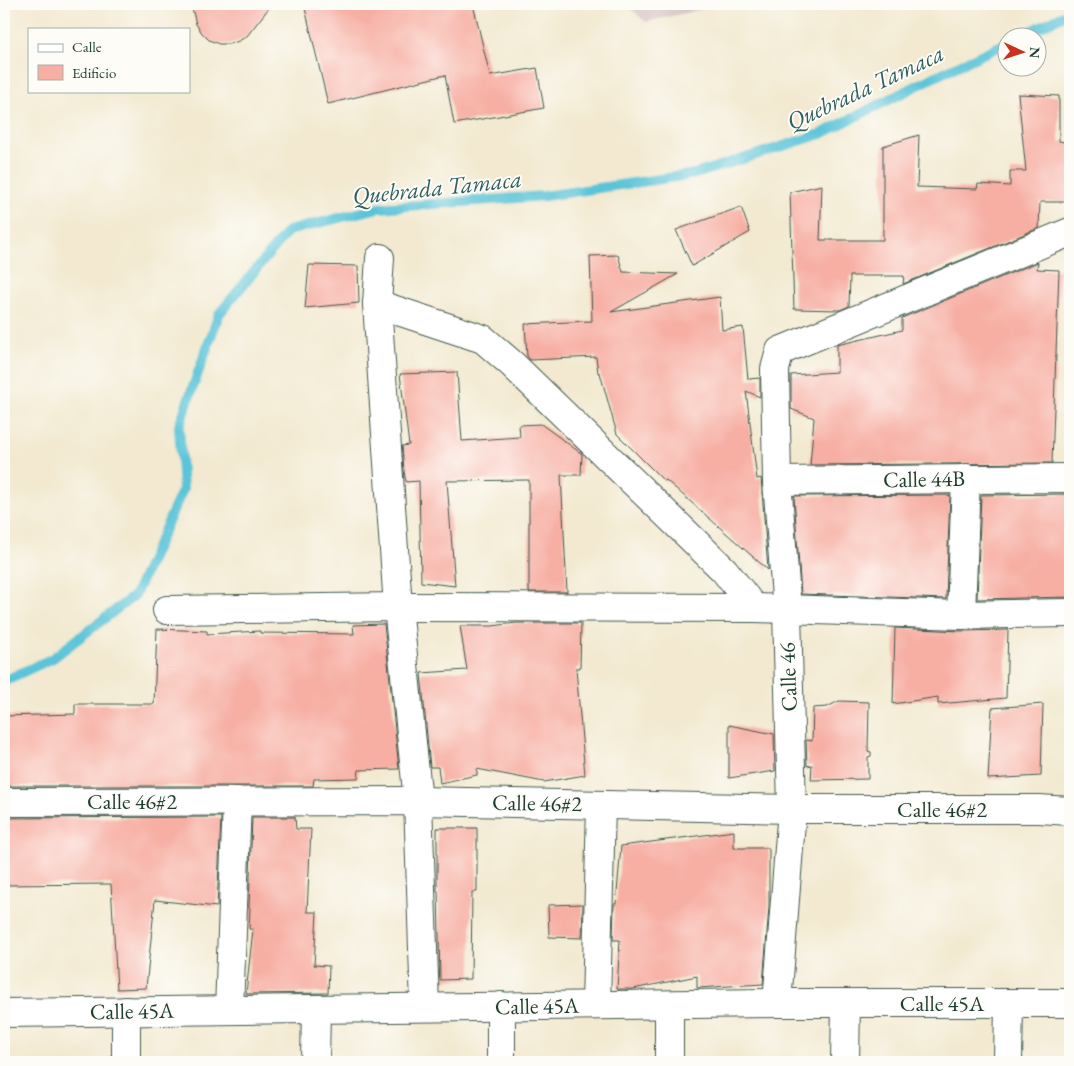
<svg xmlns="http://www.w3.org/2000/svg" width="1074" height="1066" font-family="'EB Garamond',serif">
<rect width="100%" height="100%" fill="#fdfcf7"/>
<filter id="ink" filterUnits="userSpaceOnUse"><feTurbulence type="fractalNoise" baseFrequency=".02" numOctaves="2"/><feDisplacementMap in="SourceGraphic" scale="10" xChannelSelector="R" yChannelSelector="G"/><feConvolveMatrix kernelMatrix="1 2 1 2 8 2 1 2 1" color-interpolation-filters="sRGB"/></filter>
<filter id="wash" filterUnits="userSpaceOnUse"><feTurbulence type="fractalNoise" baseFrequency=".0096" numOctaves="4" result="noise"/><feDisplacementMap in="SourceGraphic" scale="20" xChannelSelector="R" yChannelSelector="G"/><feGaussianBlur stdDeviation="1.12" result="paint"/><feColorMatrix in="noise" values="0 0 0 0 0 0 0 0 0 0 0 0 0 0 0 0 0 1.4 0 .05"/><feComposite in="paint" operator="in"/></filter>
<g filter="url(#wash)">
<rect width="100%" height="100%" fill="#f2e9d0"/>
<!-- industrial -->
<polygon fill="#d2bfc0" points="625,4 724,4 646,22"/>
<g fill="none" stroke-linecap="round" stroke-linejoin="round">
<!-- stream -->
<g stroke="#5cc4d8" stroke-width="10">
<polyline points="1017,38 1070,12"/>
<polyline points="4,681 53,658 135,595 183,489 179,426 219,314 288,231 378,208 544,196 695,174 821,134 932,78 1006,43"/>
</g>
</g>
<g id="blocks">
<!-- building -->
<g fill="#f7aea3">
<polygon points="191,4 272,4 247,36 239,41 229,44 219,44 209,40 202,33 196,24"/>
<polygon points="304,4 473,4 490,76 537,68 544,108 454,124 445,75 328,104"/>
<polygon points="1018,94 1059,96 1059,141 1070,143 1070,202 1040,202 1039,228 903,284 904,276 850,276 849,306 840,310 794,309 790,192 822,185 820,240 883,240 883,146 919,135 917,187 977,189 978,184 1010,186 1010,171 1026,171"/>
<polygon points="741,207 750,232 692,266 676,230"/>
<polygon points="618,255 623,272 678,274 611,312 720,297 722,330 743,327 748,379 760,378 760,397 746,391 757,479 761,478 768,570 666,480 664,481 617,434 600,373 598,373 596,357 530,360 527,356 525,324 592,321 590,256"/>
<polygon points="1038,262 1037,269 1059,270 1052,463 810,465 814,418 791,409 791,375 837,372 837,345 902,330 902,318"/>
<polygon points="309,265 358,266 359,303 305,308"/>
<polygon points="457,372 462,441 520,437 519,425 541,424 582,454 581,475 561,475 567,592 529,592 529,480 447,481 455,586 421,582 419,481 406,482 404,471 402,446 409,445 400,374"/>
<polygon points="1070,494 1070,597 977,599 981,495"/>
<polygon points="950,495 946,599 801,594 794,496"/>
<polygon points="516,623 581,623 580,668 576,668 585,775 544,782 477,769 477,775 440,783 438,767 430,767 421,673 467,670 460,626 492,626"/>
<polygon points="384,624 399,769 359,770 358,778 314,779 313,786 4,786 4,716 75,714 75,704 154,704 157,629 207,631 207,634 260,631 260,633 354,634 353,625"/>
<polygon points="895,628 961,631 1008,630 1006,698 938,704 938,697 893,704"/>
<polygon points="839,701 869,702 868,751 871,752 871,756 868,757 868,779 811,780 812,765 807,766 806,740 812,741 813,708 827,707"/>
<polygon points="1043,704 1041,776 988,779 992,708"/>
<polygon points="729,725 774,734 775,771 729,778"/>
<polygon points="221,817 217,907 155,900 146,988 117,989 111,884 4,885 4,818"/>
<polygon points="252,817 295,817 296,829 311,829 307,912 317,912 314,965 329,966 328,993 246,994 253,929 249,929 250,908 249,908"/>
<polygon points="437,828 477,828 477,892 472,892 471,979 440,980 438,891 437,891"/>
<polygon points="734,831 734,848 769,848 769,907 763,984 697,988 697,976 633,989 617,989 620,940 613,940 614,904 616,904 621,846"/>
<polygon points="583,904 582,938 549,937 548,905"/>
</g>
</g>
</g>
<g filter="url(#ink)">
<use href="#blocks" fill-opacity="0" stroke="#3f574b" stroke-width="1"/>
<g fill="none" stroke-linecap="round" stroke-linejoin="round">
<defs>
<g id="street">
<polyline points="380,258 377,304 398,607 418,801 425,1007"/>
<polyline points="377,304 483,339 512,364 724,570 754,608"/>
<polyline points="777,481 1070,478"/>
<polyline points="167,610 398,607 754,608 961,615 1070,613"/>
<polyline points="961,615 966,478"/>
<polyline points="4,802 418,801 792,809 1039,809 1070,811"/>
<polyline points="777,1003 792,809 787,610 777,481 775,369 780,351 1070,232"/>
<polyline points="596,1005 601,805"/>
<polyline points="229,1009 237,801"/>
<polyline points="126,1011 126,1062"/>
<polyline points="4,1013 777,1003 1070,1003"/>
<polyline points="315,1062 316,1009"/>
<polyline points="501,1062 501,1006"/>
<polyline points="669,1062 669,1005"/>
<polyline points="845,1062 846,1003"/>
<polyline points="1008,1062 1009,1003"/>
</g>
</defs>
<!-- street casing -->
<use href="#street" stroke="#3f574b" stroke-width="30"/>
<!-- street -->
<use href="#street" stroke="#fff" stroke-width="28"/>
</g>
</g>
<g text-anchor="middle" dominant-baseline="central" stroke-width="4" stroke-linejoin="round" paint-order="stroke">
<!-- street labels -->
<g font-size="22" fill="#1f3d34" stroke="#fdfcf7">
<text transform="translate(924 479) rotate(-1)">Calle 44B</text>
<text transform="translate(788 677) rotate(-92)">Calle 46</text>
<text x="132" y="801">Calle 46#2</text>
<text transform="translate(537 803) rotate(1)">Calle 46#2</text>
<text x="942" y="809">Calle 46#2</text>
<text x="942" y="1003">Calle 45A</text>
<text transform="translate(537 1006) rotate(-1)">Calle 45A</text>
<text transform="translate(132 1011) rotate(-1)">Calle 45A</text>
</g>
<!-- water labels -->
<g font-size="24" font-style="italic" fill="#2e5f5d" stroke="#fdfcf7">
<text transform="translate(865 87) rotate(-25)">Quebrada Tamaca</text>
<text transform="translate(437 187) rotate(-6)">Quebrada Tamaca</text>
</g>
</g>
<!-- margin -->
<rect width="1074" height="1066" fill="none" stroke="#fdfcf7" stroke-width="20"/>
<!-- legend -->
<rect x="28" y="28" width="162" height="65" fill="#fdfcf7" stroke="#a4b0a9"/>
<rect x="38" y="44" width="25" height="8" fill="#ffffff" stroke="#a4b0a9"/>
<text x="72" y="52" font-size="15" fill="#1f3d34">Calle</text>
<rect x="38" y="65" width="25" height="15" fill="#f7aea3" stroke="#a4b0a9"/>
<text x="72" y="78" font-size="15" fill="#1f3d34">Edificio</text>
<!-- north arrow -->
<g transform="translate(1022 52) rotate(93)"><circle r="24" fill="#fdfcf7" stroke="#a4b0a9"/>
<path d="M0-4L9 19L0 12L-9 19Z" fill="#c8321e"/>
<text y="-8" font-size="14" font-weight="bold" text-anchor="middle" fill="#1f3d34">N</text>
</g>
</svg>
